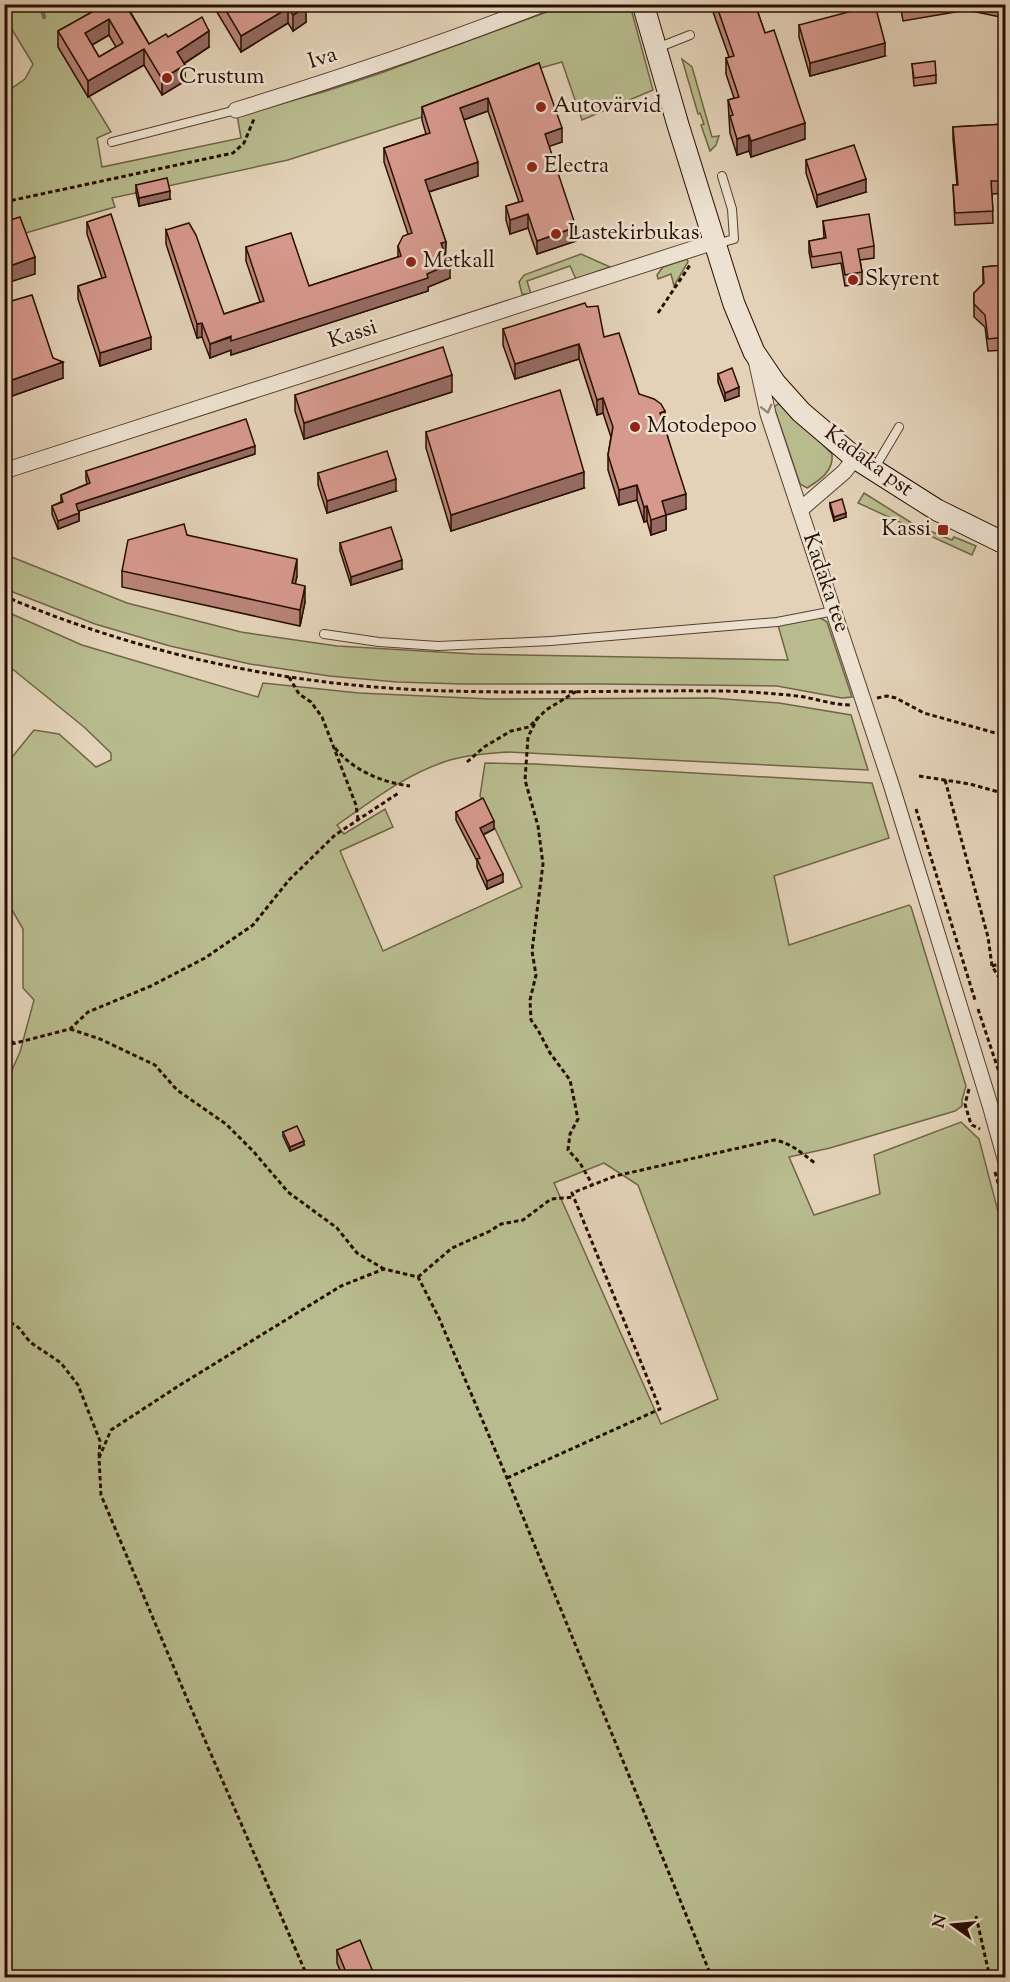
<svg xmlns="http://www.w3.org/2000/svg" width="1010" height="1982" font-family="'Sorts Mill Goudy',serif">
<rect width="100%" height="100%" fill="#e3d2b8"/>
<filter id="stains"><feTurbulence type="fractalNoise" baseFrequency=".00333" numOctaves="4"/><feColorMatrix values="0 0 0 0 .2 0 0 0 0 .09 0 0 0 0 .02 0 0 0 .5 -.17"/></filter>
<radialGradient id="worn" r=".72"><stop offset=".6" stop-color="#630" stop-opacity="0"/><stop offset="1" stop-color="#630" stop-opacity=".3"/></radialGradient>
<!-- green -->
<g fill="#b7bb8d" stroke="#706446" stroke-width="1.5" fill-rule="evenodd">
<polygon points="5,5 90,5 101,23 59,47 111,132 97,138 102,167 241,138 237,115 323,92 378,74 566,5 630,5 653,90 582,120 562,62 537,69 456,106 288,160 112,198 115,207 5,239 5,93 25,79 33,64 5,18"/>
<polygon points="682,59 692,67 712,137 719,136 716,145 710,151 701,125 704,124 700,113 698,114"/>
<polygon points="581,254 610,267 576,279 570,266 527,281 531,294 522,294 519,282 524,275"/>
<polygon points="687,259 688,262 674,286 671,274 658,279 657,275 663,267"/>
<path d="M778,404L784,405L832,454C834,471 820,480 807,488L800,484L775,410L774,407Z"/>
<polygon points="864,493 915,525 952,540 954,537 976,546 972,555 858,503"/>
<polygon points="4,554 127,603 241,632 337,646 474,654 788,660 778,625 819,617 827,622 852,697 842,698 777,686 602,684 462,684 397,682 329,676 250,664 170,646 95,624 5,589"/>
<path d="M5,611L82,645L258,697L263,683L359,693L490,699L712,698L779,703L851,715L868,770L507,752C486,754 464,755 444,762C405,775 370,802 337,825L344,834L385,809L393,827L340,851L383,951L522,887L480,796L485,763L536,764L872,783L889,838L774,876L789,945L909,905L911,907L966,1086L962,1100V1106L955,1111L830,1148L789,1157L814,1215L880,1194L874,1155L961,1122L979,1139L1005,1238V1977H5L4,1088L20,1052L34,1000L23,988V929L5,898L4,767L34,730L59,734L96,767L111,760V753L84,727L5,663ZM604,1163L638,1185L718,1399L661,1424L554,1183Z"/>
</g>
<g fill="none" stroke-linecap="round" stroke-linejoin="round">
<!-- stream -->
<polyline stroke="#6a736d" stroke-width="4.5" points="41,4 44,17"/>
<defs>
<g id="service">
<polyline points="657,48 690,35"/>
<polyline points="112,142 236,110"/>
<polyline points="717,244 734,239 732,209 722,176"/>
<polyline points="874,469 899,427"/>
<polyline points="324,634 379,642 438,646 551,641 777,622 834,611"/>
</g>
<g id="minor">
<path d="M236,110C340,78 442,44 543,4"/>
<polyline points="756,360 768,414 891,784 990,1105 1006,1162"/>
<polyline points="4,471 714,242"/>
<polyline points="800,510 844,472 855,458"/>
</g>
<polyline id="secondary" points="643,4 678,125 734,304 754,352 775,383 801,412 855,458 937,510 1006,544"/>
</defs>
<!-- service casing -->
<use href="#service" stroke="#573f2e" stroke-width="10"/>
<!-- minor casing -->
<use href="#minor" stroke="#573f2e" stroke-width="17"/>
<!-- secondary casing -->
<use href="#secondary" stroke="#280e00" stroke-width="23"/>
<!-- path -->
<g stroke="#280e00" stroke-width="3" stroke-dasharray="4.5 3" stroke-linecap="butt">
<polyline points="4,202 233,153 244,143 254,119"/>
<polyline points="658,313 690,265"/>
<path d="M4,596C130,650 267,681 403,689C507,695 612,690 716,691C742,691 770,693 797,696C815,698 832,705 850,705"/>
<polyline points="289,677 299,694 311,702 322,717 356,805 358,820"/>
<polyline points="877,698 887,696 896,698 924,713 1006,736"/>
<polyline points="538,717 528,737 525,780 538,826 543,864 532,951 536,975 530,1000 531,1020 538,1030 550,1053 570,1080 578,1119 570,1134 568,1150 580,1163 592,1184"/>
<path d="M335,748C354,771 381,782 410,786"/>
<polyline points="467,762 484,747 511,731 529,727 546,710 577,691"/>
<polyline points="919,776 970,784 1006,794"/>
<polyline points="945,780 988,937 992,966 1006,989"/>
<polyline points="916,809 975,1000"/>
<polyline points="992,966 1006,962"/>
<polyline points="978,1009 1006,1093"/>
<polyline points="70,1029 100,1039 155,1065 177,1090 226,1124 253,1151 288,1192 337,1228 357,1253 384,1269"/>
<polyline points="4,1036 14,1043"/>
<polyline points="4,1046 70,1029 88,1012 151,986 205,958 253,925 289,880 335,835 400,792"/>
<polyline points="969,1089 965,1104 970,1121 972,1125 980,1129"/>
<polyline points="995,1172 1006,1211"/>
<polyline points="418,1277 452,1248 490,1231 501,1224 523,1220 551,1199 574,1197"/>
<polyline points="4,1318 19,1328 30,1342 61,1363 78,1385 100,1441 99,1456"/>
<path d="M507,1478L660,1409L572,1193L615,1176L774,1140C792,1143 801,1153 815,1163"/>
<polyline points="976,1916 990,1978"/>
<polyline points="308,1978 188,1701 101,1495 99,1458 111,1430 180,1385 341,1286 384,1269 418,1277 439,1318 507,1478 712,1978"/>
</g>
<!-- service -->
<use href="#service" stroke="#ede2d1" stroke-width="8"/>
<!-- minor -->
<use href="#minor" stroke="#ede2d1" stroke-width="15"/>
<!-- secondary -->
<use href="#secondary" stroke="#ede2d1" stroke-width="21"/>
</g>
<!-- wall -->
<g fill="#b88479" stroke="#280e00" stroke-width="1.5" fill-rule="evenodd">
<path d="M90,4H129L127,6L149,44L168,37L209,47L184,64L185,81L162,95L144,65L88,97L58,47V31L94,11ZM109,35L116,47L99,57L92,45Z"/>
<polygon points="212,4 305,4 306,22 293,31 288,23 241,52"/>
<polygon points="712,4 755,4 765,33 805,139 751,157 749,151 737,155 730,133 728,100 734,98 726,74 726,58 729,57 712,9"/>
<polygon points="900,4 1005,4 1005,18 967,10 903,21"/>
<polygon points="799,25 885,56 810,76 799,37"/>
<polygon points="539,63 562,142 549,146 576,241 537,254 528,228 510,234 506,220 506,206 519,202 488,111 464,120 478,176 429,192 446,242 445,260 450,278 428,287 428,291 231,355 231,350 210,358 202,337 197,338 166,244 166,230 224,314 260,302 246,261 246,247 309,286 398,257 398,246 408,234 384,162 384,148 426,134 422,120 422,107"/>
<polygon points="912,64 936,75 936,83 914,86"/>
<polygon points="1005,124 1005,193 992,194 993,223 955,225 953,185 957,185 953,139 953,127"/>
<polygon points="806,160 866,192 817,207 806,173"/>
<polygon points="136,185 170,199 139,206 136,193"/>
<polygon points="823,221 874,246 874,258 860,260 862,272 862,284 845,286 841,263 812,268 809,252 809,241 824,238"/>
<polygon points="87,222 151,349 100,366 78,299 78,286 102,278 87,234"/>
<polygon points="1005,265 1005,350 988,351 985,327 974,317 974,293 983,284 983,267"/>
<polygon points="4,290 8,302 53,358 63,378 12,396 4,375"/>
<polygon points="587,307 604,337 639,394 665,426 686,509 666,515 666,530 651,535 647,521 644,522 637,500 619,505 608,470 608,455 611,437 603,413 597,415 579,359 515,379 503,345 503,329"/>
<polygon points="718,374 739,396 725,401 718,382"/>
<polygon points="452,392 304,439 295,411 295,395"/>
<polygon points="426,432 584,488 451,531 426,448"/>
<polygon points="255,454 79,511 79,521 58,529 52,514 52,506 61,502 61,495 87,484 86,479 86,471"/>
<polygon points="318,473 396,491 327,513 318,485"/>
<polygon points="830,503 846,517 834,521 830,507"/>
<polygon points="187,535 297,576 295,584 305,602 300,626 122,587 122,571"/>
<polygon points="340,543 402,569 351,585 340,551"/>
<polygon points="456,812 494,829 483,835 503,882 487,889 477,867 477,861 456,820"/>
<polygon points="283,1132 304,1145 290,1151 283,1136"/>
<polygon points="337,1950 375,1977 343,1977 337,1963"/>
</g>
<!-- shaded-wall -->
<g fill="#966b63" stroke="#280e00" stroke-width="1.5">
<polygon points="306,7 306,22 293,31 293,15"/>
<polygon points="288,8 288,23 241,52 241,36"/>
<polygon points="109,19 109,35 85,49 85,33"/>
<polygon points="209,31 209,47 177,68 177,52"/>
<polygon points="885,43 885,56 810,76 810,63"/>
<polygon points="144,49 144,65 88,97 88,81"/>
<polygon points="185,65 185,81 162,95 162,79"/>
<polygon points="488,98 488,111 460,121 460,108"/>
<polygon points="805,123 805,139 751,157 751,141"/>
<polygon points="562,128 562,142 545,148 545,134"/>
<polygon points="749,135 749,151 737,155 737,139"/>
<polygon points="478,162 478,176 425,193 425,180"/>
<polygon points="866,179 866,192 817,207 817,195"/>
<polygon points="170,191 170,199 139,206 139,198"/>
<polygon points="528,214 528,228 510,234 510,220"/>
<polygon points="576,227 576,241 537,254 537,241"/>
<polygon points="446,242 445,266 450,264 450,278 428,287 428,291 231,355 231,350 210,358 210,344 427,274 444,259 441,243"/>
<polygon points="35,257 35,274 4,284 4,268"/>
<polygon points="202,323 202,337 197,338 197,324"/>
<polygon points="151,337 151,349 100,366 100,353"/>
<polygon points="579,344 579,359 515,379 515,364"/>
<polygon points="63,362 63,378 12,396 12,380"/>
<polygon points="452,375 452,392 304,439 304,423"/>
<polygon points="739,387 739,396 725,401 725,393"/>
<polygon points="603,398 603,413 597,415 597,400"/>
<polygon points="665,411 665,426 660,429 660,413"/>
<polygon points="7,431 7,447 4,448 4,432"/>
<polygon points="255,446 255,454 76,512 76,504"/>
<polygon points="584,472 584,488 451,531 451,515"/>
<polygon points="396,479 396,491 327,513 327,501"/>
<polygon points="637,485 637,500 619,505 619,490"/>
<polygon points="686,494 686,509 666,515 666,530 651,535 651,520 662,501"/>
<polygon points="647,506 647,521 644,522 644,507"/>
<polygon points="79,513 79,521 58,529 58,521"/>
<polygon points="846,513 846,517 834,521 834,517"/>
<polygon points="297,559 297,576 292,599 292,583"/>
<polygon points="402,560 402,569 351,585 351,577"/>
<polygon points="305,586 305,602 300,626 300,610"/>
<polygon points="494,821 494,829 480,836 480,828"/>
<polygon points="503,874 503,882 487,889 487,881"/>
<polygon points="304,1141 304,1145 290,1151 290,1147"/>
</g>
<!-- building -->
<g fill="#d6998d" stroke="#280e00" stroke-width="1.5" fill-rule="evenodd">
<path d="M99,4H125L149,44L166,34L168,37L202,17L209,31L177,52L185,65L162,79L144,49L88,81L58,31L101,7ZM109,19L123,43L99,57L85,33Z"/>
<polygon points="222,4 305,4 306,7 293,15 288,8 241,36"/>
<polygon points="716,4 755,4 765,33 774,30 805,123 751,141 749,135 737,139 730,116 733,115 728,100 739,97 726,58 734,56"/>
<polygon points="875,5 885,43 810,63 799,25"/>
<polygon points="935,61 936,75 914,78 912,64"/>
<polygon points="539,63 562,128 545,134 576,227 537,241 528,214 510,220 506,206 523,201 488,98 460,108 478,162 425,180 446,242 441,243 445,254 444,259 450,264 427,274 428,278 231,341 231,336 210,344 202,323 197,324 166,230 189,223 196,235 224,314 264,301 246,247 291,233 309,286 401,256 398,246 403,236 412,233 384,148 430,133 422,107"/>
<polygon points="1005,124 1005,181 991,181 993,211 955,213 953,185 958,185 953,127"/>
<polygon points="854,145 866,179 817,195 806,160"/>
<polygon points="167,178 170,191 139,198 136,185"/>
<polygon points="111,214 151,337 100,353 78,286 106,277 87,222"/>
<polygon points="869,214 874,246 858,249 862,272 845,275 841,252 812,257 809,241 826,238 823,221"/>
<polygon points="20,217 35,257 4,268 4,222"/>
<polygon points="1005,265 1005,337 988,339 985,315 974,304 974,293 984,283 983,267"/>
<polygon points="4,290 8,302 32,295 53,358 63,362 12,380 4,358"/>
<polygon points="585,303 587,307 598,306 604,337 619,333 639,394 654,399 661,404 665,411 660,413 686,494 662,501 666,515 651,520 647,506 644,507 637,485 619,490 608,455 613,427 603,398 597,400 579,344 515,364 503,329"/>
<polygon points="443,347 452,375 304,423 295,395"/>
<polygon points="732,368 739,387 725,393 718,374"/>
<polygon points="560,390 584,472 451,515 426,432"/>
<polygon points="246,419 255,446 76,504 79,513 58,521 52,506 63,502 61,495 90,483 86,471"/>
<polygon points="4,424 7,431 4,432"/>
<polygon points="387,451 396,479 327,501 318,473"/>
<polygon points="842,499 846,513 834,517 830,503"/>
<polygon points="184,524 187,535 297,559 292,583 305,586 300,610 122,571 128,540"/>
<polygon points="391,527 402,560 351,577 340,543"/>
<polygon points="483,798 494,821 480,828 503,874 487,881 477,859 480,858 456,812"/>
<polygon points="297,1126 304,1141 290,1147 283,1132"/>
<polygon points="360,1940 375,1977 348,1977 337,1950"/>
</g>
<!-- one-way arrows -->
<defs><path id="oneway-chevron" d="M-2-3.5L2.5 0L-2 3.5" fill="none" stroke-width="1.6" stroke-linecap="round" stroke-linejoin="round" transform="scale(1.5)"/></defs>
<use stroke="#948373" href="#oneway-chevron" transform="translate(767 409) rotate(76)"/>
<!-- markers -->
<g fill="#8f2418" stroke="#ede2d1" stroke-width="2">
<circle cx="167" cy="78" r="6"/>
<circle cx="541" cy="107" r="6"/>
<circle cx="532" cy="167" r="6"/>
<circle cx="556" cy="234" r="6"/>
<circle cx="411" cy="262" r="6"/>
<circle cx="853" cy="280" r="6"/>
<circle cx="635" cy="427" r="6"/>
<rect x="937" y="524" width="12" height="12" rx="3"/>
</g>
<g text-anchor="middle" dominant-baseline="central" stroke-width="5" stroke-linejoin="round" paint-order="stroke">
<!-- street labels -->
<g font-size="22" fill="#280e00" stroke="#ede2d1">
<text transform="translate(323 59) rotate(-18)">Iva</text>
<text transform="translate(353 335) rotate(-18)">Kassi</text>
<text transform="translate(868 462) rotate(36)">Kadaka pst</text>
<text transform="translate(825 583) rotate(71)">Kadaka tee</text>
</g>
<!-- poi labels -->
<g font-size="22" fill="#280e00" stroke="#ede2d1" text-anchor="start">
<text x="179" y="78">Crustum</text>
<text x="553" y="107">Autovärvid</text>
<text x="544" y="167">Electra</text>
<text x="568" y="234">Lastekirbukas</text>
<text x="423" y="262">Metkall</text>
<text x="865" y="280">Skyrent</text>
<text x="647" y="427">Motodepoo</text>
<text x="931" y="530" text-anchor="end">Kassi</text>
</g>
</g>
<!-- margin -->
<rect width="1010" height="1982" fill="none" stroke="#e3d2b8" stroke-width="24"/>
<rect x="6" y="6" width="998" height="1970" fill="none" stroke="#280e00" stroke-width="3"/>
<rect x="12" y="12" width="986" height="1958" fill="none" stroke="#280e00" stroke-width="1.5"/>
<!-- north arrow -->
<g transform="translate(953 1925) rotate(285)" stroke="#ede2d1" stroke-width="4.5" paint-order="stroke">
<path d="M0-4.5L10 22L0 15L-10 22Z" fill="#280e00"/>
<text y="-9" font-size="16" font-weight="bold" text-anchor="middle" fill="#280e00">N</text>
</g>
<rect width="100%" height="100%" filter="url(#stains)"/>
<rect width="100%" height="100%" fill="url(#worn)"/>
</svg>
